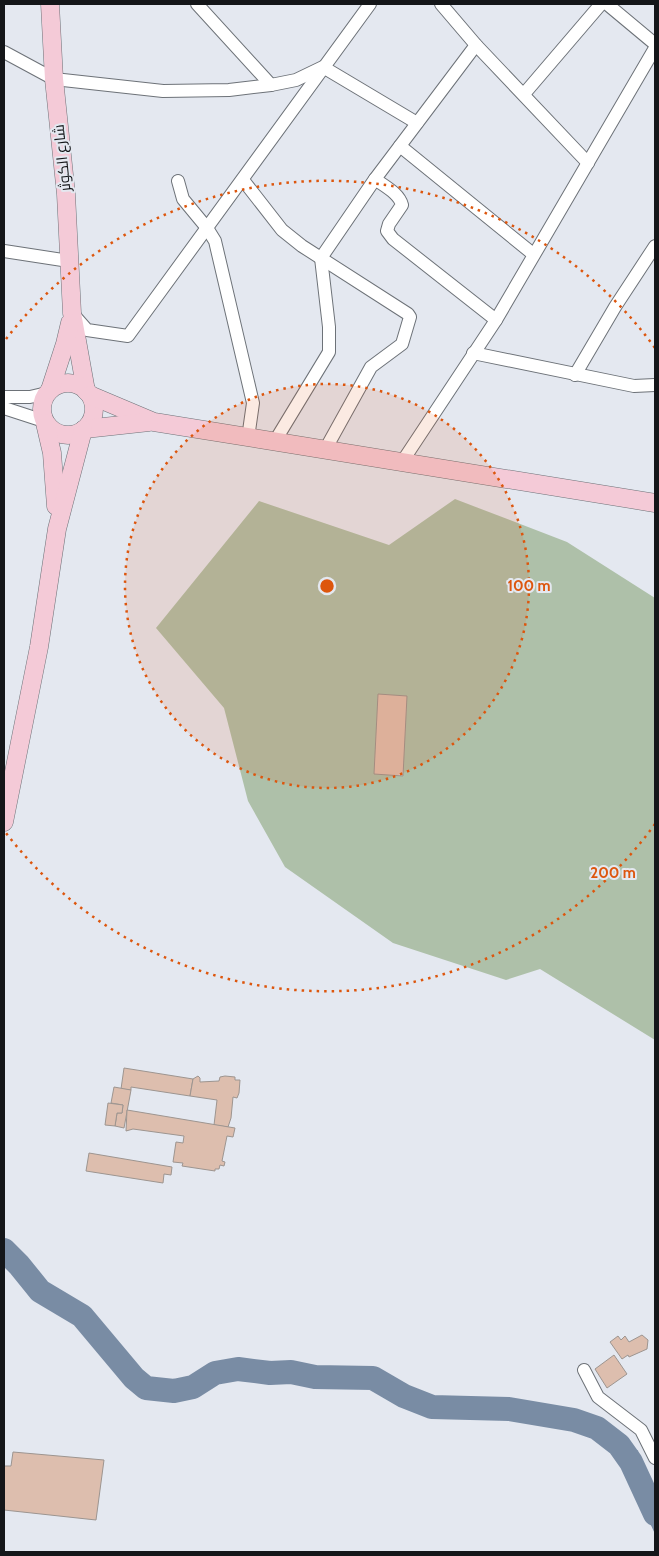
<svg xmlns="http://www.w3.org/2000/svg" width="659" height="1556" font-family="Cabin,Cairo,sans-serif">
<rect width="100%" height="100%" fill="#e4e8f0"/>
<!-- green -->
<polygon fill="#aec0a9" points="455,499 567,542 655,598 655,1040 540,969 506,980 393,943 285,867 248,801 224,708 156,628 259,501 389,545"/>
<!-- water -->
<polygon fill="#798ca4" points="638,1450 639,1459 655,1496 655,1534 625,1468 619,1463"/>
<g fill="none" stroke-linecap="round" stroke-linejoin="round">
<!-- river -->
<polyline stroke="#798ca4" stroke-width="24" points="4,1250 19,1265 40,1291 82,1316 134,1378 146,1388 174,1391 193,1387 215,1373 238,1369 270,1373 291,1372 315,1377 373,1378 404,1396 432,1407 509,1409 574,1420 597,1428 619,1445 631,1462 655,1514"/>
</g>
<!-- building -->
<g fill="#ddbeae" stroke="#9d9590">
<polygon points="378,694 407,696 403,776 374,774"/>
<polygon points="124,1068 193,1079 190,1096 131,1087 131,1090 121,1089"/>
<polygon points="198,1076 200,1078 200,1082 219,1081 220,1077 225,1076 235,1077 235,1080 240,1080 239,1093 237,1098 233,1097 231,1118 228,1127 214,1125 217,1100 190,1096 193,1079"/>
<polygon points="114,1087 131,1090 124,1128 115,1126 117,1113 122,1113 123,1105 111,1103"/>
<polygon points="108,1103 123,1105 122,1113 117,1113 115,1126 105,1125"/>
<polygon points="127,1110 235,1128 233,1137 227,1136 222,1161 225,1162 224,1166 220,1165 219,1169 215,1169 215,1171 182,1166 183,1163 173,1162 176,1142 183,1143 184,1136 133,1129 126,1131"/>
<polygon points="89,1153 172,1167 171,1175 164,1174 163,1183 86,1171"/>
<polygon points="642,1335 648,1340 647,1349 629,1357 628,1355 622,1359 610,1342 618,1336 621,1340 625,1336 629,1342"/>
<polygon points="614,1355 627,1374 607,1388 595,1369"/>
<polygon points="13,1452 104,1460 96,1520 4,1510 4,1466 11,1466"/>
</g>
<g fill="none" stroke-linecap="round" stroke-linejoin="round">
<defs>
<g id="minor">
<polyline points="197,4 271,85"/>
<polyline points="441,4 476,45 588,163"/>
<polyline points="607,4 655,44"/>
<polyline points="4,52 54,79 163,91 229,90 271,85 296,80 323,67 417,123"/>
<polyline points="524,94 601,4"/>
<polyline points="400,146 533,254"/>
<path d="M375,179C384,186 399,193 402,205L389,224L387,231L393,239L496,320"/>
<polyline points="243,180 282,230 302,246 408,314 410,317 402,344 371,367 325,450"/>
<polyline points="178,181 183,199 207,228 215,241 253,403 248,438"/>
<polyline points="4,251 69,261"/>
<polyline points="72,313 87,330 128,336 370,4"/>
<polyline points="473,353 634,386 655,385"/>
<polyline points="575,375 615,307 655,246"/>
<polyline points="4,397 30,397 47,393"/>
<polyline points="4,408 44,421"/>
<polyline points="275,441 329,352 329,327 321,258 375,179 476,45"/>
<polyline points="402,462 496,320 655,48"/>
<polyline points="584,1370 598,1397 641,1430 655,1458"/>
</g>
<g id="secondary">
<polyline points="50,4 54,79 66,194 72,313 86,391"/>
<circle cx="68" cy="409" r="26"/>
<polyline points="50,390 65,344 70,323"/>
<polyline points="90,395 154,422 655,503"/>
<polyline points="45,423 52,453 56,506"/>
<polyline points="85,429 149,422"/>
<polyline points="4,822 39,647 57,529 83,430"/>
</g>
</defs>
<!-- minor casing -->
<use href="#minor" stroke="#6d7278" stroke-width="14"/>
<!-- secondary casing -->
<use href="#secondary" stroke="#6d7278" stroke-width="19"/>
<!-- minor -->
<use href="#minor" stroke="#fff" stroke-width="12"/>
<!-- secondary -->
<use href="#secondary" stroke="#f4cad7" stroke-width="18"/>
</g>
<!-- distance rings -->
<circle cx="327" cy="586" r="202" fill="#dd560d" fill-opacity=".12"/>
<g fill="none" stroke="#dd560d" stroke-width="2.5" stroke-dasharray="2.5 5">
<circle cx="327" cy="586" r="202"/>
<path d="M655 824A405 405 0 0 1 6 833M6 339A405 405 0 0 1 655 348"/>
</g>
<g text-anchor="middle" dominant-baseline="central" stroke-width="4" stroke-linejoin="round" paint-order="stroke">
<!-- street labels -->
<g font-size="15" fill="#141619" stroke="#e4e8f0">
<text transform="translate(62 158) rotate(-96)">شارع الكوثر</text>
</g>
</g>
<circle cx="327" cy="586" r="8" fill="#dd560d" stroke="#e4e8f0" stroke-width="2.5"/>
<g font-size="15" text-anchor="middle" font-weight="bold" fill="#dd560d" stroke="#e4e8f0" stroke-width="4" stroke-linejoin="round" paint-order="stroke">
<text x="529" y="591">100 m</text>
<text x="613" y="878">200 m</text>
</g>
<!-- border -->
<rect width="659" height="1556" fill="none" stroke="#141619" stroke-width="10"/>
</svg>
